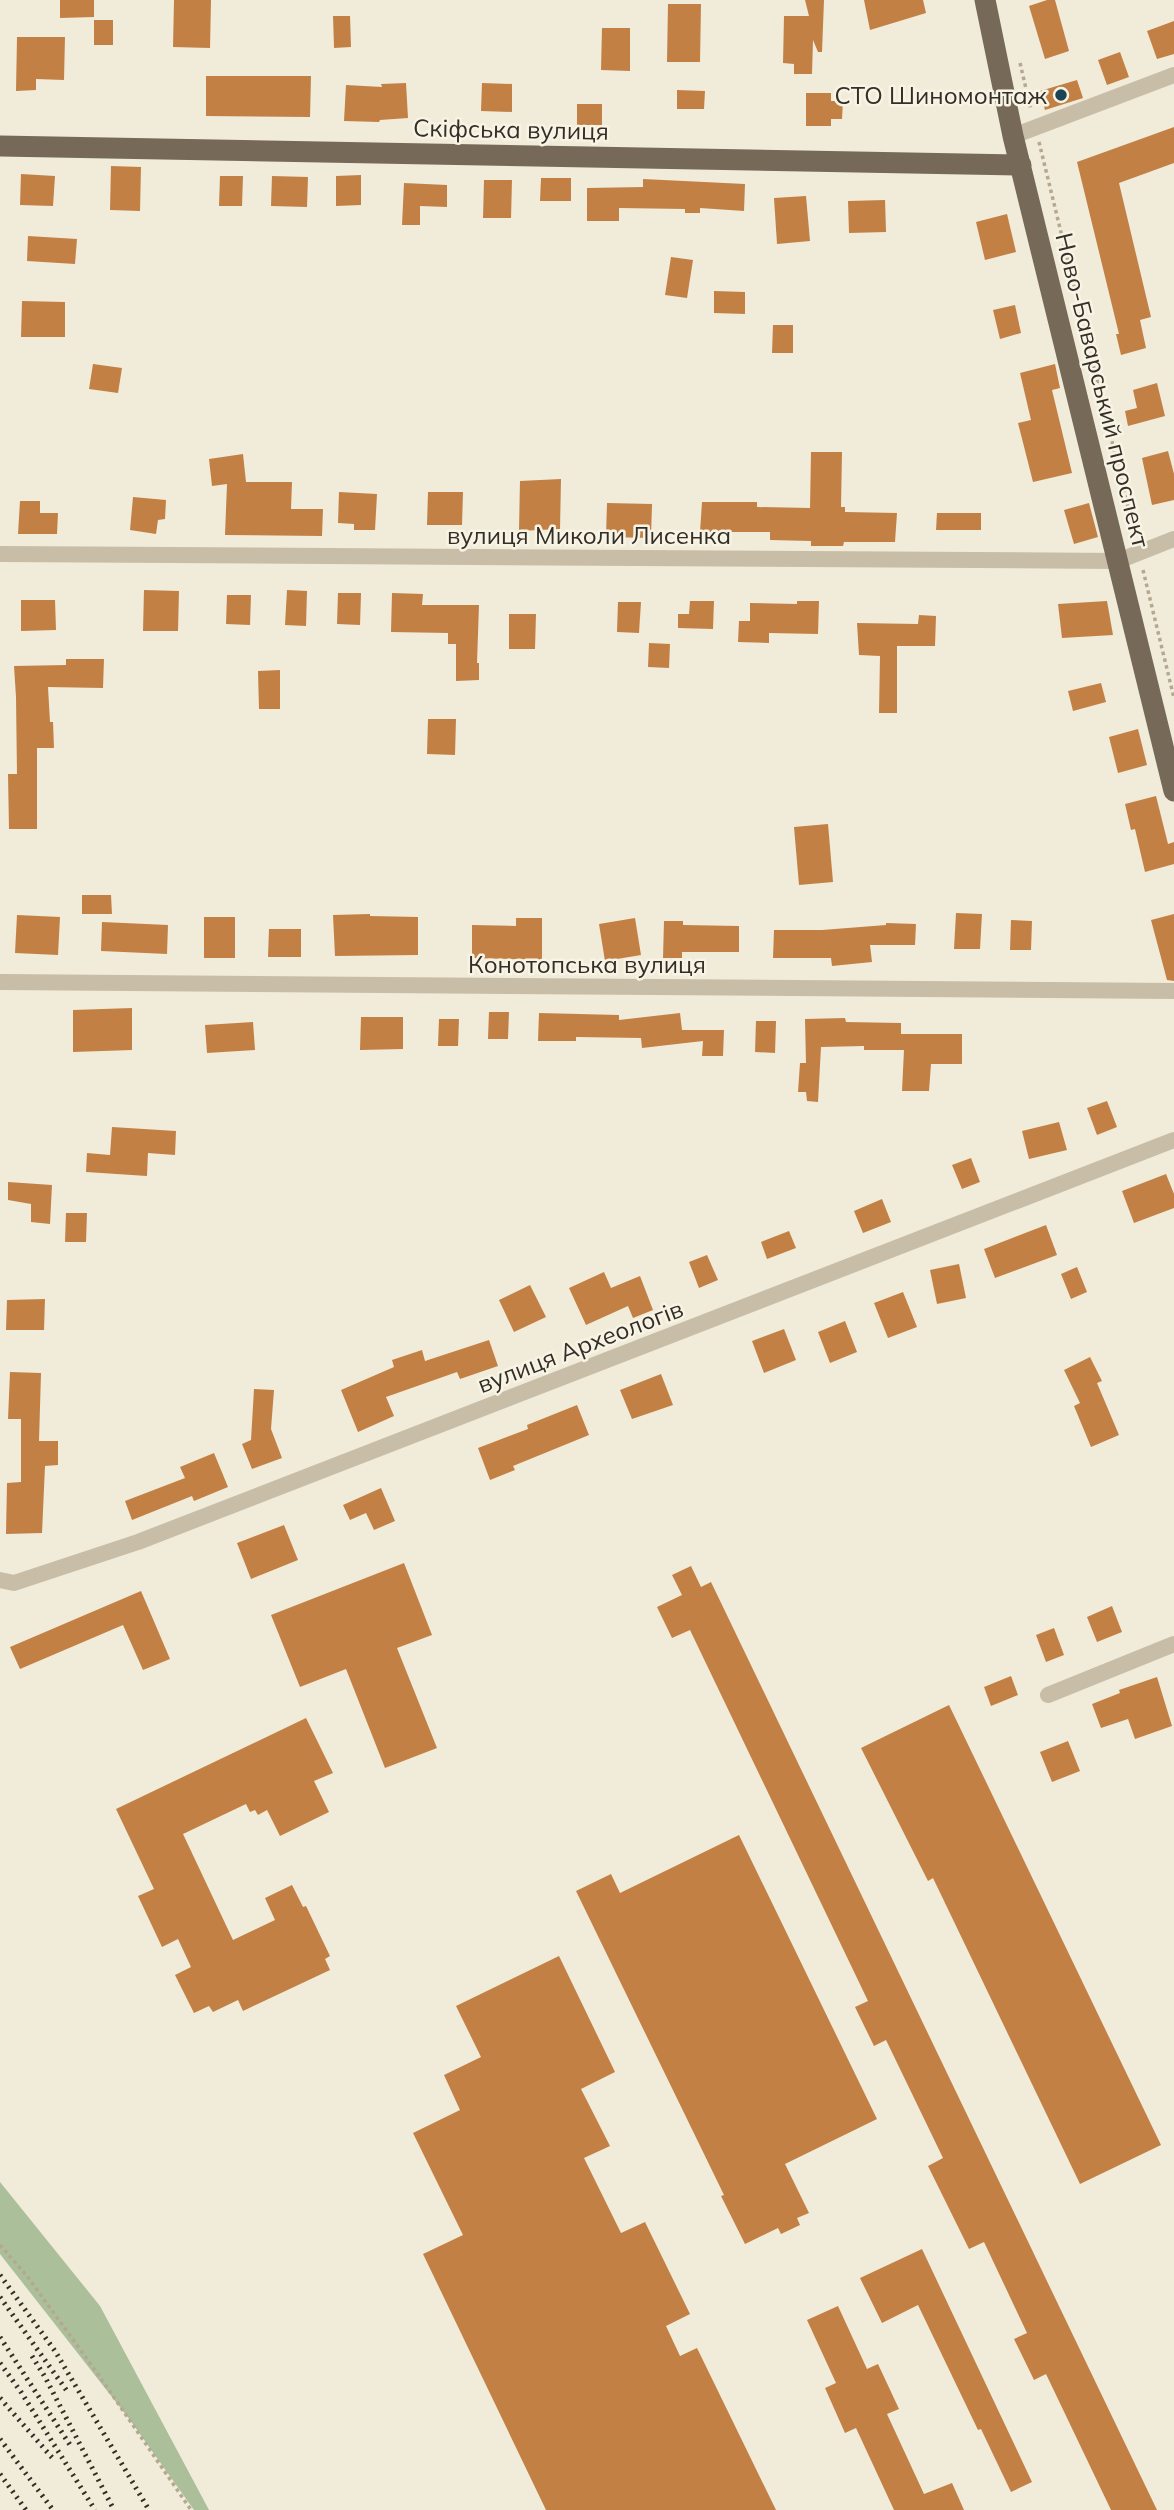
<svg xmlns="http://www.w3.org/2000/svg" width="1174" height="2510" font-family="Mulish,sans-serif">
<rect width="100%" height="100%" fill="#f1ebd9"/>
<!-- green -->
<polygon fill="#aabf9a" points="0,2182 100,2306 209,2510 194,2510 130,2420 0,2254"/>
<!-- building -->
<g fill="#c38045">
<polygon points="60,0 94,0 94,17 60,18"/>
<polygon points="174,0 211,0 210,48 173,47"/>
<polygon points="805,0 824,0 822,52 818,52 813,40 812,74 794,74 794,64 783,63 784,16 809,16"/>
<polygon points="864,0 923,0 926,13 870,30"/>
<polygon points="1047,0 1055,0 1069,51 1045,59 1029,6"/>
<polygon points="668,4 701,4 700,62 667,62"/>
<polygon points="333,16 350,16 351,47 334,48"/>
<rect x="94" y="20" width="19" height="25"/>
<polygon points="1174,21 1174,54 1157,59 1147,31"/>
<polygon points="602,28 630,28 630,71 601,70"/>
<polygon points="17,37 65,37 64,80 36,79 36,90 16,91"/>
<polygon points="1120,52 1129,77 1107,85 1098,60"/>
<polygon points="206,76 311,76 310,117 206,116"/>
<polygon points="1077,80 1083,98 1045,110 1040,91"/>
<polygon points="406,83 408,118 380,120 379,122 344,121 346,85 382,87 381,84"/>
<polygon points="482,83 512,84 512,112 481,111"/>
<polygon points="677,90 705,91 704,109 677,109"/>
<polygon points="806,93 831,93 831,101 843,101 842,119 831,119 831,126 806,126"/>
<rect x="577" y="104" width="25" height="21"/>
<polygon points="1174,127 1174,163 1119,183 1151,317 1140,320 1146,348 1121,355 1116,334 1119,334 1077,162"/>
<polygon points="111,166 141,167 140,211 110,210"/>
<polygon points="21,174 55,176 53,206 20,205"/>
<polygon points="361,175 361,205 336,206 336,176"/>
<polygon points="220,176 243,176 242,206 219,206"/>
<polygon points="272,176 308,177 307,207 271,206"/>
<polygon points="541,178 571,178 571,201 540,201"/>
<polygon points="643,179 745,184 744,211 700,208 700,213 685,213 685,209 619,208 619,221 587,221 587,188 643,187"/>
<polygon points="484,180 512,180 511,218 483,218"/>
<polygon points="404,183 447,185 447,207 420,206 420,225 402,225"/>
<polygon points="806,196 810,241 777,244 774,198"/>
<polygon points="885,200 886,232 849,233 848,201"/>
<polygon points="1007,214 1016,252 985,260 976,222"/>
<polygon points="28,236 77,239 75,264 27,261"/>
<polygon points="671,257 693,260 687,298 665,295"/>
<polygon points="714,291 745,292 745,314 714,313"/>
<polygon points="22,301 65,302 65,337 21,337"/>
<polygon points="1015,305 1021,333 1000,339 993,310"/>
<polygon points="773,325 793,325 793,353 772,353"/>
<polygon points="93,364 122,368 118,393 89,389"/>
<polygon points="1055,364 1060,388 1052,390 1072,473 1033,482 1018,423 1031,420 1020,373"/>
<polygon points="1157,383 1165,416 1128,426 1125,411 1137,408 1133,390"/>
<polygon points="1168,451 1174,474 1174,500 1152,505 1142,458"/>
<polygon points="811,452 842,452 841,507 845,507 845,512 897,513 895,542 844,542 843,546 811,546 811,541 770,540 770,532 700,532 702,502 757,502 757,507 810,508"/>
<polygon points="243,454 246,482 292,482 291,509 323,509 322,536 225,535 227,484 212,486 209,459"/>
<polygon points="561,479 560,529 519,531 520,481"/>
<polygon points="339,492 377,494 375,530 354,530 354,524 338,523"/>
<polygon points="428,492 463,492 462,525 427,525"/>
<polygon points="133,497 166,500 165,519 158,520 156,534 130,530"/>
<polygon points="20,501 40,501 40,513 58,513 57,534 18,534"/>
<polygon points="607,503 652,504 651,538 606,537"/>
<polygon points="1089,503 1098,537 1074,544 1064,510"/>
<polygon points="937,513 981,513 981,530 936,530"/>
<polygon points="144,590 179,591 178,631 143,631"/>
<polygon points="287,590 307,591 306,626 285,625"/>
<polygon points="338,593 361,593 360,625 337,624"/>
<polygon points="392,593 423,594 422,605 479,605 477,663 479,663 479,680 456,681 456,644 448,644 448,633 391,632"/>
<polygon points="227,595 251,595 250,625 226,624"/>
<polygon points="21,600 55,600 56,630 21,631"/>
<polygon points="690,601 714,601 713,629 678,628 678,614 689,614"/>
<polygon points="797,601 819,601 818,634 769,633 769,643 738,642 739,621 750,621 750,603 797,604"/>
<polygon points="1107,601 1113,635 1062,638 1058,604"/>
<polygon points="618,602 641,602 639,633 617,632"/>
<polygon points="509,614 536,614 535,649 509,649"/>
<polygon points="919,615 936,616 935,646 897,646 897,713 879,713 880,656 859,655 857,623 918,624"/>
<polygon points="649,643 670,644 669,668 648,667"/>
<polygon points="66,659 104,659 103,688 48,687 50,722 53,722 54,748 37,748 37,829 9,829 8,774 17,774 16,697 14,666 66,665"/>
<polygon points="280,670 280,709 259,709 258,671"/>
<polygon points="1101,683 1106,702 1073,711 1068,691"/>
<polygon points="428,719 456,719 455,755 427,754"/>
<polygon points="1138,729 1147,765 1118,773 1109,737"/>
<polygon points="1156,796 1168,844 1174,842 1174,864 1145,872 1135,829 1131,830 1125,804"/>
<polygon points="828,824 833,882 799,885 794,827"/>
<polygon points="82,895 111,895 112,914 82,914"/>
<polygon points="956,913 982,914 980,949 954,949"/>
<polygon points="370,914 370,916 418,917 418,955 335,956 333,915"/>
<polygon points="1174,914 1174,981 1167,980 1151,920"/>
<polygon points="17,915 60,917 58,955 15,953"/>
<rect x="204" y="917" width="31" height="41"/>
<polygon points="516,918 542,918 542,960 472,958 472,925 516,926"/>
<polygon points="635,918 641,955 605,961 599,924"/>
<polygon points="1011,920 1032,921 1031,950 1010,950"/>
<polygon points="664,921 683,921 683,925 739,926 739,952 682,952 682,958 663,958"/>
<polygon points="102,922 168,925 167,954 101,951"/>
<polygon points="886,923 916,924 915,945 870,945 872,962 832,966 831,958 773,958 774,930 822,930 886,925"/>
<polygon points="269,929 301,929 301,957 268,957"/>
<polygon points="132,1008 132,1050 73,1052 73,1010"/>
<polygon points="489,1012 509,1012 508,1039 488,1039"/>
<polygon points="539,1013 619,1015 619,1020 680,1013 682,1030 724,1030 723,1056 702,1056 703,1041 642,1048 641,1038 576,1037 576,1041 538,1041"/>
<polygon points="361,1017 403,1017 403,1049 360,1050"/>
<polygon points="845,1018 846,1022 901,1023 901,1034 962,1034 962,1064 931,1064 929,1091 902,1091 904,1050 864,1050 864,1046 821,1047 818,1102 807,1101 806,1092 798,1092 800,1063 806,1063 805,1019"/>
<polygon points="439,1019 459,1019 458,1046 438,1046"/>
<polygon points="756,1021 776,1021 775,1053 755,1052"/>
<polygon points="253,1022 255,1050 207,1053 205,1025"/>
<polygon points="1107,1101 1117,1127 1097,1135 1087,1108"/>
<polygon points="1059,1122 1067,1150 1029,1159 1022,1131"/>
<polygon points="112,1127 176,1131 175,1155 148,1153 147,1176 86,1172 87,1153 110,1155"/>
<polygon points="971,1158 980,1182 962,1189 952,1165"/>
<polygon points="1166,1174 1174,1194 1174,1208 1134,1223 1122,1191"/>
<polygon points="8,1182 52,1185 50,1224 31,1222 31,1204 8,1200"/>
<polygon points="882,1199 891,1222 863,1233 854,1211"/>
<polygon points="66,1213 87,1213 86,1242 65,1242"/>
<polygon points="1046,1225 1057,1255 995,1278 984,1249"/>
<polygon points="789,1231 796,1248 767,1259 761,1242"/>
<polygon points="707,1255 718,1280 699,1288 689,1262"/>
<polygon points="959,1264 966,1298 937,1304 930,1270"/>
<polygon points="1077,1267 1087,1292 1071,1299 1061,1274"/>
<polygon points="604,1272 611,1288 640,1276 653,1310 633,1318 628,1306 586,1325 569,1288"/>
<polygon points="530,1285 546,1317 514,1332 499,1300"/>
<polygon points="903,1292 917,1327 888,1338 874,1303"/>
<polygon points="45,1299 44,1330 6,1330 7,1300"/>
<polygon points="845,1321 857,1352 830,1363 818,1332"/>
<polygon points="784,1329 796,1360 764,1373 752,1341"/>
<polygon points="489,1340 498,1366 460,1379 457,1372 386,1397 394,1416 358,1432 341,1390 394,1367 392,1360 422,1350 425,1361"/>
<polygon points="1090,1357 1102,1381 1097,1383 1119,1435 1091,1447 1074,1406 1080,1403 1064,1370"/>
<polygon points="10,1372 41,1373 39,1441 58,1441 58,1465 45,1466 42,1533 6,1534 7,1483 21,1482 21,1419 8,1419"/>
<polygon points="661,1374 673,1405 632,1419 620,1390"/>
<polygon points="254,1389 274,1390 271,1429 282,1458 252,1469 242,1444 251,1440"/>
<polygon points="577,1405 589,1435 513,1466 515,1470 490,1480 478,1448 528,1429 527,1425"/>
<polygon points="214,1453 228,1487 194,1501 192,1496 132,1520 125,1501 185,1478 180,1467"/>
<polygon points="381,1488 395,1521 374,1530 366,1513 350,1520 343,1505"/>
<polygon points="284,1525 298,1560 251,1579 237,1543"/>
<polygon points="404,1563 432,1635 397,1648 437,1748 385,1768 346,1669 300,1687 271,1615"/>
<polygon points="691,1566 701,1587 711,1582 1157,2510 1111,2510 1046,2374 1034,2380 1014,2339 1027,2333 984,2242 969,2249 928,2166 943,2158 886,2040 874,2046 855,2007 868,2001 690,1630 672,1638 657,1607 682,1595 672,1575"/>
<polygon points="141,1591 170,1659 143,1670 123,1625 20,1669 10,1647"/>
<polygon points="1112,1606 1122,1632 1097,1642 1087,1617"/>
<polygon points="1054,1628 1064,1655 1046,1662 1036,1635"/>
<polygon points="1011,1676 1018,1695 991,1706 984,1687"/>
<polygon points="1157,1677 1172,1726 1135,1739 1128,1719 1101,1728 1092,1704 1120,1693 1119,1690"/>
<polygon points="949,1705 1161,2145 1080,2184 933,1878 928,1881 861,1748"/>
<polygon points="306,1718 333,1773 314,1781 329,1812 280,1836 267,1810 258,1815 255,1810 250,1812 246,1804 183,1834 233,1940 275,1920 265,1898 292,1885 303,1907 306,1906 330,1956 325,1959 330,1970 243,2011 238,2000 213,2012 209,2006 194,2013 175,1975 191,1967 178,1939 162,1947 138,1896 154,1889 116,1809"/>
<polygon points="1068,1741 1080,1771 1052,1782 1040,1752"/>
<polygon points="739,1835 877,2119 785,2164 809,2213 797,2218 800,2225 781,2234 778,2228 745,2244 721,2196 724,2195 576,1891 611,1874 620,1893"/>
<polygon points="559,1956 615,2072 581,2089 610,2146 584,2158 621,2233 645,2222 690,2314 666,2326 680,2356 697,2348 776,2510 546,2510 423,2254 463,2235 413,2133 460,2110 444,2075 481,2057 456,2006"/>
<polygon points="922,2249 1032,2482 1011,2492 981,2429 978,2430 918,2305 882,2323 860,2278"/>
<polygon points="838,2306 867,2369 878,2364 899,2409 887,2414 924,2494 952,2483 964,2510 894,2510 856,2428 845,2433 825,2388 836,2383 807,2320"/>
</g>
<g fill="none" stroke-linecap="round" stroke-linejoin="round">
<!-- path -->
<g stroke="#b4a890" stroke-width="3.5" stroke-dasharray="3.5 3.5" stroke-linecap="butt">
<polyline points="1020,63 1031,110"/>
<polyline points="1039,142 1135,536"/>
<polyline points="1143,570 1174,698"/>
<polyline points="0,2245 27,2276 100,2377 191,2510"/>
</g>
<!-- street -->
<g stroke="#c8bda6" stroke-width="16">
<polyline points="1013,136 1174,75"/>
<polyline points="0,554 1118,561 1174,539"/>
<polyline points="0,982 1174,991"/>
<polyline points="0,1580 14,1583 138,1542 1174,1140"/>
<polyline points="1048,1695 1174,1644"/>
</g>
<!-- primary -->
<g stroke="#766958" stroke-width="21">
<polyline points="985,0 1013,136 1174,791"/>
<polyline points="0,146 1021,165"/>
</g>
<!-- rail -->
<g stroke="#342e27" stroke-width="5" stroke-dasharray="2 5" stroke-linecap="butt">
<polyline points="0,2275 55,2351 149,2510"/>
<polyline points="0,2297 67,2391"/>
<polyline points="0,2337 72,2448"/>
<polyline points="32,2356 45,2377 114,2510"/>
<polyline points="0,2363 21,2392 95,2510"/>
<polyline points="0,2398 55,2461"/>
<polyline points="0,2439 53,2510"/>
<polyline points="0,2474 26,2510"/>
</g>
</g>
<!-- markers -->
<circle fill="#1d4454" stroke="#f8f4e5" stroke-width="2.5" cx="1061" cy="95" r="7"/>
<g text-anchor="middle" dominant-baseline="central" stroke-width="5" stroke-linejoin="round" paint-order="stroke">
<!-- poi labels -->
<g font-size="24" fill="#342e27" stroke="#f8f4e5" text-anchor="end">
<text x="1047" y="95">СТО Шиномонтаж</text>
</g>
<!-- street labels -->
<g font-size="24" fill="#342e27" stroke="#f8f4e5">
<text transform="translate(511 129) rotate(1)">Скіфська вулиця</text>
<text transform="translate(1103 390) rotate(76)">Ново-Баварський проспект</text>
<text x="589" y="535">вулиця Миколи Лисенка</text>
<text x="587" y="964">Конотопська вулиця</text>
<text transform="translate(580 1346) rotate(-21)">вулиця Археологів</text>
</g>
</g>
</svg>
